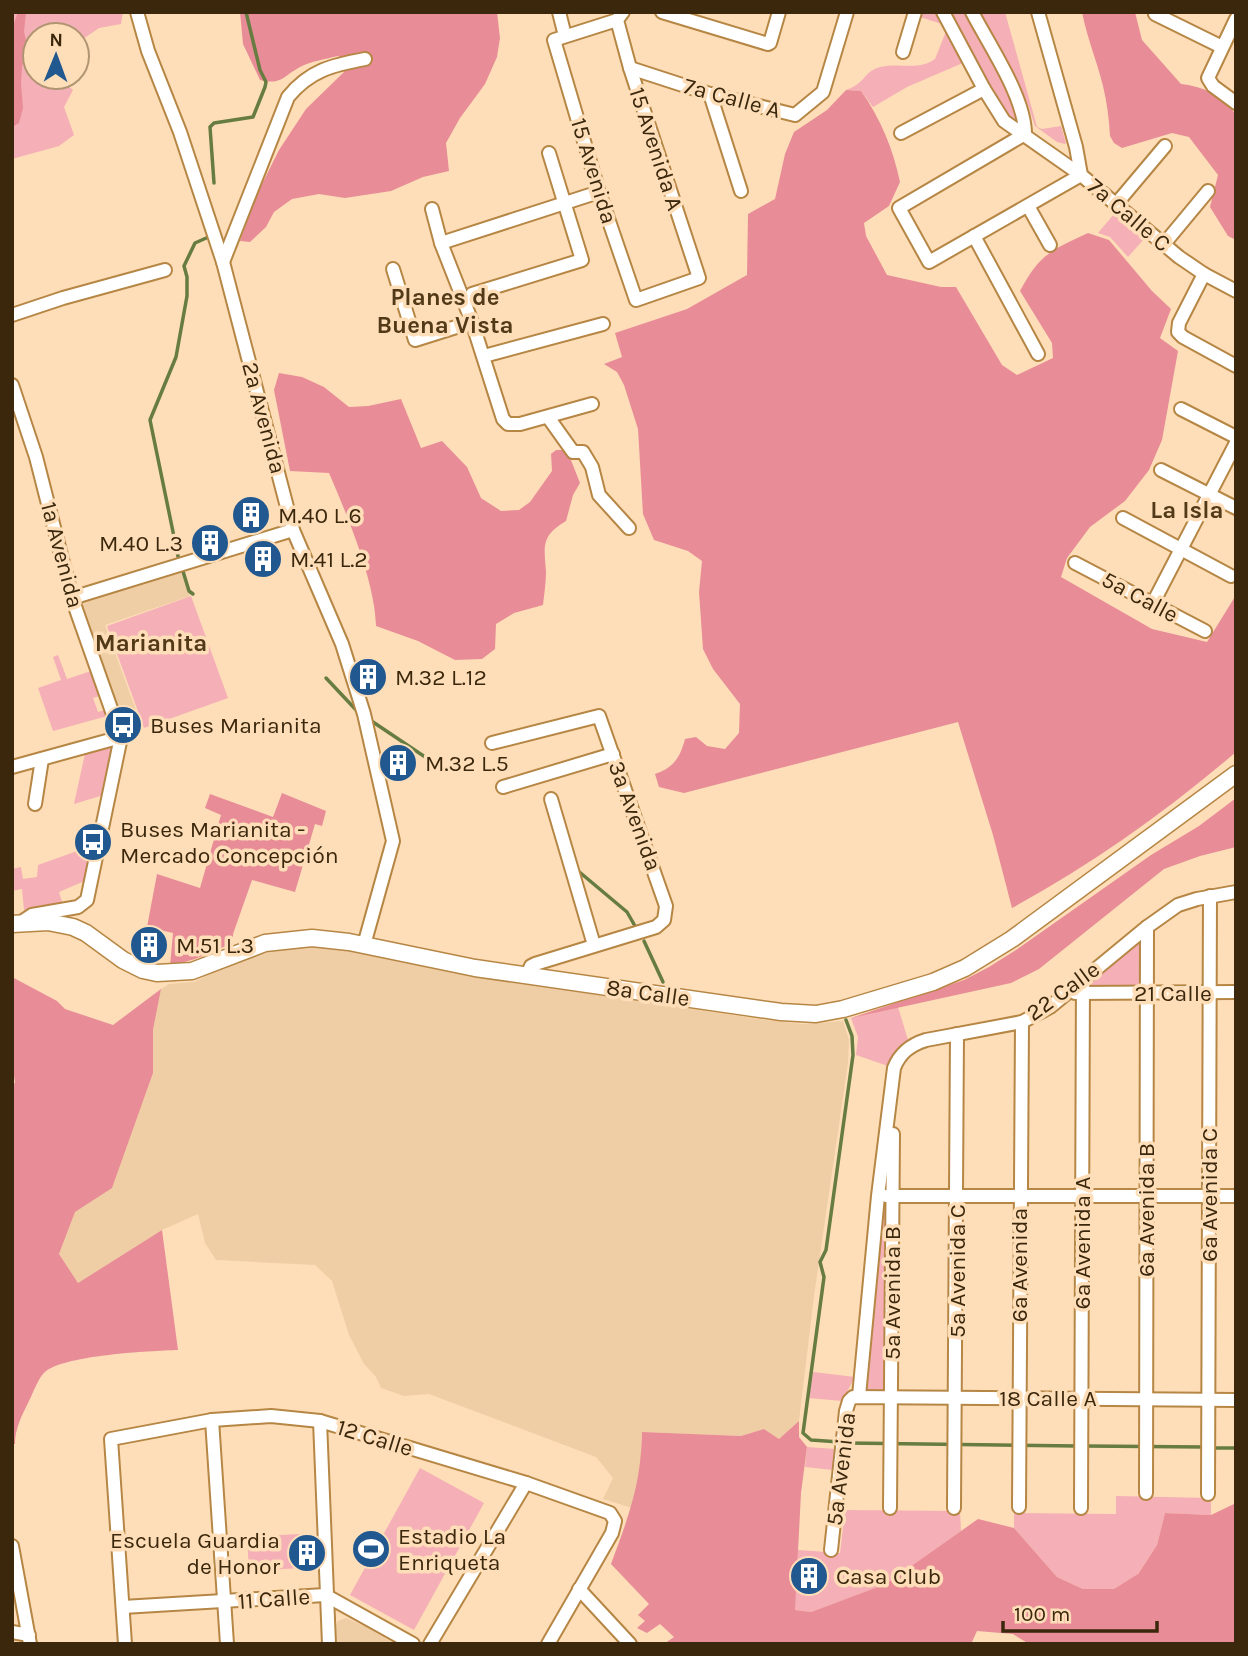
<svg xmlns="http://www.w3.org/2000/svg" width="1248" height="1656" font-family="Karla,sans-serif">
<rect width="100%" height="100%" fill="#fedeb8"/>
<!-- built -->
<g fill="#efcea5">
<polygon points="181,571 190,596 105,625 138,716 119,722 76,603"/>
<polygon points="311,946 350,950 465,975 766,1020 803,1024 843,1021 849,1040 848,1063 814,1296 799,1421 779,1439 764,1429 741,1436 642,1432 641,1467 632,1508 603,1499 613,1478 596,1457 429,1394 404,1396 381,1388 376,1377 364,1364 349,1335 332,1281 315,1265 216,1260 205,1243 198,1214 162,1230 78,1283 59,1254 75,1212 112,1187 153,1073 153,1030 161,989 169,984 194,982 235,961 271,951"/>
<polygon points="346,1618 366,1627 395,1644 337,1644 336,1626 338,1621"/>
</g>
<!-- green -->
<g fill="#f5afb6">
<polygon points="12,12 123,12 121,24 99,28 77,43 77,35 35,35 35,77 57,77 73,90 64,107 74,135 59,146 12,159"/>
<path d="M922,12H938L965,62L907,87L873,107L861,91L846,90C864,84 864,73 877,68C897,61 917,72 935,59L945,34V25L920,17Z"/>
<polygon points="943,12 972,12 1025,124 1010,126"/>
<polygon points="978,12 1005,12 1037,127 1042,129 1061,126 1066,143 1065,144 1057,142 1035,126 1028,105"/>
<polygon points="1114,214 1145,238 1128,257 1110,237 1098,233"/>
<polygon points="191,596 228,698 144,728 107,626"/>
<polygon points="58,655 67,679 94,670 103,695 93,698 98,712 108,709 111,715 53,731 38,688 61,680 53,657"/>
<polygon points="119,740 107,794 74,804 86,749"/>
<polygon points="94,845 87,880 59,892 62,902 24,910 22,889 12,891 12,869 21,867 23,879 37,877 38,865"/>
<polygon points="1147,927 1146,993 1083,993 1083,979"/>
<polygon points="898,1007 908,1040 895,1051 888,1066 856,1055 858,1037 851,1018"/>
<polygon points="878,1196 892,1196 892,1397 859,1396"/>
<polygon points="813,1372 855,1377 842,1401 809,1398"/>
<polygon points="807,1447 835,1449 833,1470 805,1467"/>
<polygon points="420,1468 484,1503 414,1630 350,1595"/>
<polygon points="1116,1496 1211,1498 1211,1515 1165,1513 1157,1545 1137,1575 1114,1589 1083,1589 1057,1577 1014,1528 1014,1513 1116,1514"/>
<polygon points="845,1510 960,1511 961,1531 887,1584 811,1612 794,1610 798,1550 840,1553"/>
<polygon points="299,1534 301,1568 249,1571 247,1537"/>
</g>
<!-- forest -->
<g fill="#e88c97">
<polygon points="18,12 26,12 24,32 28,48 22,66 21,83 23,108 19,123 12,127 12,29"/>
<path d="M240,12H497L500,38L497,57L485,84L460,118L446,143L449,171L423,177L391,191L345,198L319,194L292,199L274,212L266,227L250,242L240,241L257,194L279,150L306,109L344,72L343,59L338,56C326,59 311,61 300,67C282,77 282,85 260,80L243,44Z"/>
<path d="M1082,12H1135L1142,40L1181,84C1204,87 1223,95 1236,115V240L1228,236L1210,207L1218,175L1189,137L1172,133L1122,148L1114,143L1110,136C1109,119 1107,102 1103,86C1097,61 1087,38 1082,12Z"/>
<path d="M846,90L861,91C881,119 893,149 900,182L889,206L864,223L866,236L887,275L941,287H956L1002,365L1017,375L1053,358L1052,343L1020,291C1039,255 1051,250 1088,233L1109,240L1152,291L1171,309L1160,338L1178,351L1162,440L1149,470L1125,501L1090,527L1067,558L1061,577L1152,629L1207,642L1236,595V752C1167,811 1091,865 1012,908L993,835L958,722L684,793L659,787L655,774C673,768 680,758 685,739L696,737L707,746L725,749L739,733L740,704L713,669L703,649L699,592L702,561L688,551L654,540L643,514L638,429L624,385L617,372L604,364L622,357L615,333L687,309L747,275L748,214L775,199L785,154L794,132L827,110Z"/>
<path d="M279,373L302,377L324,387L349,407L368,406L401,399L421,448L442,441L467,467L481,498L501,511L519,510L530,502L552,471L551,454L556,450H567L580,483L573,495L566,521C541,536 544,545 546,572C546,583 544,595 543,605L514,613L496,624L495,649L482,659L455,660L418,641L376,626C375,581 347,515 329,473L290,471L274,390Z"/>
<polygon points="282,793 326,811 322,826 315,824 295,892 252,880 233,934 233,943 195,959 170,966 173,933 147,927 157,874 200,888 221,815 205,808 210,794 273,817"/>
<polygon points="1236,798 1236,847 1200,856 1164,869 1039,969 1011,983 851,1018 964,980 989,967 1016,950 1151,855 1199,826"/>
<path d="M12,977L57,1001L65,1009L113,1025L161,989L153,1030V1073L112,1188L75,1212L59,1254L78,1283L162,1230L178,1350C148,1351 68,1355 46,1371C38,1377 33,1394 28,1403C21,1417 15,1429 15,1444H12V1090L15,1082L12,1063Z"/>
<path d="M799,1421V1437L807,1447L801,1493L795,1610L811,1612L886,1584L978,1519L1014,1528L1057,1577L1083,1589H1114L1138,1574L1157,1545L1165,1513L1211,1515L1236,1503V1640L1234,1644H1029L1013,1634L977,1631L971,1644H664L674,1637L660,1624L647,1633L637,1628L645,1621L638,1615L649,1604L611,1564C629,1515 641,1485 642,1432L741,1436L764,1429L779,1439Z"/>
</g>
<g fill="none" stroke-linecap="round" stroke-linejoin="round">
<!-- stream -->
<g stroke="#667c40" stroke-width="3.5">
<polyline points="214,183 210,127 214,123 253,117 265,87 266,82 260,70 246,12"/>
<polyline points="179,561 150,420 176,357 187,296 187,277 184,266 195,243 213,235"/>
<polyline points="182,568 189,591 193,594"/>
<polyline points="326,678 358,712"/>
<polyline points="370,720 440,767 454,770 468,767"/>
<polyline points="577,870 627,912 635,926"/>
<polyline points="644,941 663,982"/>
<polyline points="840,1442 811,1440 803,1433 824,1277 820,1262 826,1250 853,1055 852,1036 846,1020"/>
<polyline points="847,1443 1078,1446"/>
<polyline points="1085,1446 1204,1447"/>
<polyline points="1211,1448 1236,1448"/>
</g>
<defs>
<g id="minor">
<polyline points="137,12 148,51 180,132 223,262 293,530 342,644 364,714 393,841 364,945"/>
<polyline points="559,12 565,36"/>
<polyline points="662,12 768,44 770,43 779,12"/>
<polyline points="943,12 984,89 1004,121 1081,175 1179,257 1204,274 1236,291"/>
<path d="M972,12C989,45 1025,97 1025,134"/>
<polyline points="1155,14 1222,47"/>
<polyline points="1236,19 1208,78 1213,86 1236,103"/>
<polyline points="617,20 630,68 699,278 636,300 599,192 554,40 617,20 623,12"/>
<polyline points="903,52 915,12"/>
<polyline points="630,68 710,94 795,115 823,92 847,12"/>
<polyline points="710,94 741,191"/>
<polyline points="901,133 984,89"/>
<polyline points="1025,134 899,208 929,262 1081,175 1076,147 1038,12"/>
<polyline points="1117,203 1165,146"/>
<polyline points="1028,206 1050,245"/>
<polyline points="432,209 441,243 472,322 503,419 508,424 520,424 592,404"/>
<polyline points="974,236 1038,354"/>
<polyline points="441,243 599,192"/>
<polyline points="1164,244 1208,191"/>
<path d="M223,262L288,97C310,70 333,65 365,59"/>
<polyline points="393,269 415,340 472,322"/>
<polyline points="1204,274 1179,323 1178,332 1183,337 1236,366"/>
<polyline points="472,294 582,260 549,153"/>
<polyline points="12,315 63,298 165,270"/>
<polyline points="484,356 603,324"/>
<polyline points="12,385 36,457 72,598 121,737 87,900 78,907 32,915 20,923"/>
<polyline points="1181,409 1236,437"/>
<polyline points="548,417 573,452 583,452 592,467 599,495 629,528"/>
<polyline points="1161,470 1236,508"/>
<polyline points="1123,518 1231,576"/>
<polyline points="1075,563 1205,631"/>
<polyline points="72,598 293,530"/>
<polyline points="1152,605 1236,443"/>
<polyline points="492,743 599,716 666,906 664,920 656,927 535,964 531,966 527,975"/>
<polyline points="12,767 121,737"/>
<polyline points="503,787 613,754"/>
<polyline points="551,799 594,945"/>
<polyline points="35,804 42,759"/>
<polyline points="1075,993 1236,992"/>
<polyline points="886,1196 1236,1196"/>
<path d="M859,1396L878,1196L894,1068C900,1053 910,1045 926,1040L1022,1022L1050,1007L1147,927L1178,905L1197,899L1236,892"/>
<polyline points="212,1420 227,1644"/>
<polyline points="320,1421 329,1644"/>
<polyline points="1146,1493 1147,927"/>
<polyline points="1208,1494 1210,896"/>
<polyline points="1019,1507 1022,1022"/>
<polyline points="890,1508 893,1134"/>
<polyline points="954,1508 957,1034"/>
<polyline points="1081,1508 1083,978"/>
<polyline points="12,1546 30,1644"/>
<polyline points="831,1550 846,1411 849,1401 853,1397 1236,1400"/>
<polyline points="579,1589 630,1644"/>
<polyline points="123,1607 325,1595 413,1644"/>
<polyline points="12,1632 29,1635"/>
<polyline points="125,1644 111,1439 212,1420 271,1416 320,1421 526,1483 610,1513 615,1521 612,1533 548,1644"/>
<polyline points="430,1644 526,1483"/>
</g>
<polyline id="major" points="12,924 48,922 73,927 86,933 123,960 143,970 157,973 192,971 265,943 312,938 349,942 475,968 781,1012 816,1014 843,1009 933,982 965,968 1012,939 1236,774"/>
</defs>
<!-- minor casing -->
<use href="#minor" stroke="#b68645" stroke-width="16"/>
<!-- major casing -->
<use href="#major" stroke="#b68645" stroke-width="19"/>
<!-- minor -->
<use href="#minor" stroke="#fff" stroke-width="12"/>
<!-- major -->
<use href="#major" stroke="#fff" stroke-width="16"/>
</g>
<!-- icons -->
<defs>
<symbol id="building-disc" viewBox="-11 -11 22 22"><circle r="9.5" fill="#225890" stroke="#fedeb8"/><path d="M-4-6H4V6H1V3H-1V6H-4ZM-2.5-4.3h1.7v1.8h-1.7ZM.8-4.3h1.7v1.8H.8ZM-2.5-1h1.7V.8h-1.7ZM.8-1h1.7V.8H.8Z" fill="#fff"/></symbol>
<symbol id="bus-disc" viewBox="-11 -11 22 22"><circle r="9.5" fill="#225890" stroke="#fedeb8"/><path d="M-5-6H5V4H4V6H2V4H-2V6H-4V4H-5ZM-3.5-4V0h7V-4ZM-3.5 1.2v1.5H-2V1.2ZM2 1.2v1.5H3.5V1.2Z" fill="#fff"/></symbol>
<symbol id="stadium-disc" viewBox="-11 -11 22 22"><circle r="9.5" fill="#225890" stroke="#fedeb8"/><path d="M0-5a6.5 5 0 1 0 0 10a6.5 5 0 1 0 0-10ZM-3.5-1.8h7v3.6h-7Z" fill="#fff"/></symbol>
</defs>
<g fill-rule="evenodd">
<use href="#building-disc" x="229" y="493" width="44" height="44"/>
<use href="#building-disc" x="188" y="521" width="44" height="44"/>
<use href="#building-disc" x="241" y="537" width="44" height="44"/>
<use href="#building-disc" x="346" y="655" width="44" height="44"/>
<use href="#bus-disc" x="101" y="703" width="44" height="44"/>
<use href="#building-disc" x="376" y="741" width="44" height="44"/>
<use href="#bus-disc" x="71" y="820" width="44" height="44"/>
<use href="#building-disc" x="127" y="923" width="44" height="44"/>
<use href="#stadium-disc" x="349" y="1527" width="44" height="44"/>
<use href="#building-disc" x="285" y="1531" width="44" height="44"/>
<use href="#building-disc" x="787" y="1554" width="44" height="44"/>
</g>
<g text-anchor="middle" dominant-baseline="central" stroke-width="7" stroke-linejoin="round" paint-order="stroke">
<!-- street labels -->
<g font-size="23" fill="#3b270c" stroke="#fedeb8">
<text transform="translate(732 98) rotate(15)">7a Calle A</text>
<text transform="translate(656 149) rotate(72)">15 Avenida A</text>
<text transform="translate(594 171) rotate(73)">15 Avenida</text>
<text transform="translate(1129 215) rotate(40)">7a Calle C</text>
<text transform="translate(264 418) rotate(75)">2a Avenida</text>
<text transform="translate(62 555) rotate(75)">1a Avenida</text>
<text transform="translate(1140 597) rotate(28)">5a Calle</text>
<text transform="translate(635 816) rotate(70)">3a Avenida</text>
<text transform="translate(1063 991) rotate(-36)">22 Calle</text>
<text transform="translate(648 993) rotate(8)">8a Calle</text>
<text x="1173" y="993">21 Calle</text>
<text transform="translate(1209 1195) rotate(-90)">6a Avenida C</text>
<text transform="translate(1146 1210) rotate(-90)">6a Avenida B</text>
<text transform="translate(1082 1243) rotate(-90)">6a Avenida A</text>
<text transform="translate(1019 1265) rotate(-90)">6a Avenida</text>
<text transform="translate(957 1271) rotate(-90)">5a Avenida C</text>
<text transform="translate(892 1293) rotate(-90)">5a Avenida B</text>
<text x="1048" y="1398">18 Calle A</text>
<text transform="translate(375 1438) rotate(17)">12 Calle</text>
<text transform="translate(841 1469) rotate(-83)">5a Avenida</text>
<text transform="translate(274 1599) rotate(-4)">11 Calle</text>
</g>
<!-- poi labels -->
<g font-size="23" fill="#3b270c" stroke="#fedeb8" text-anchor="start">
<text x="278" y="515">M.40 L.6</text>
<text x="183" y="543" text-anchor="end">M.40 L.3</text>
<text x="290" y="559">M.41 L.2</text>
<text x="395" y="677">M.32 L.12</text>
<text x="150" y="725">Buses Marianita</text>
<text x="425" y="763">M.32 L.5</text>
<text x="120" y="829">Buses Marianita -<tspan x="120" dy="26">Mercado Concepción</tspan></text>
<text x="176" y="945">M.51 L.3</text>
<text x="398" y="1536">Estadio La<tspan x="398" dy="26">Enriqueta</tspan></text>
<text x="280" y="1540" text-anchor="end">Escuela Guardia<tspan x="280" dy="26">de Honor</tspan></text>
<text x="836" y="1576">Casa Club</text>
</g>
<!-- neighbourhood labels -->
<g font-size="24" font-weight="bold" fill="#523917" stroke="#fedeb8">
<text x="445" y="297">Planes de<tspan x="445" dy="28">Buena Vista</tspan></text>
<text x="1187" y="510">La Isla</text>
<text x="151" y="643">Marianita</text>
</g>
</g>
<!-- border -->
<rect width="1248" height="1656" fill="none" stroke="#3b270c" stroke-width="28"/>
<!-- north arrow -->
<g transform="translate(56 56) rotate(1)"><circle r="33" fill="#fedeb8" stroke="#b09573" stroke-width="2"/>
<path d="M0-5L12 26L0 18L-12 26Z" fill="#225890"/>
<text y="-10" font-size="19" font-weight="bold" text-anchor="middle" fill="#3b270c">N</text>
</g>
<!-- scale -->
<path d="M1003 1621v10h154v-10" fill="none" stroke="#3b270c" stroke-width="3.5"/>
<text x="1014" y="1621" font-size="21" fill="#3b270c" stroke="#fedeb8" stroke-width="5" paint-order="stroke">100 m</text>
</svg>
